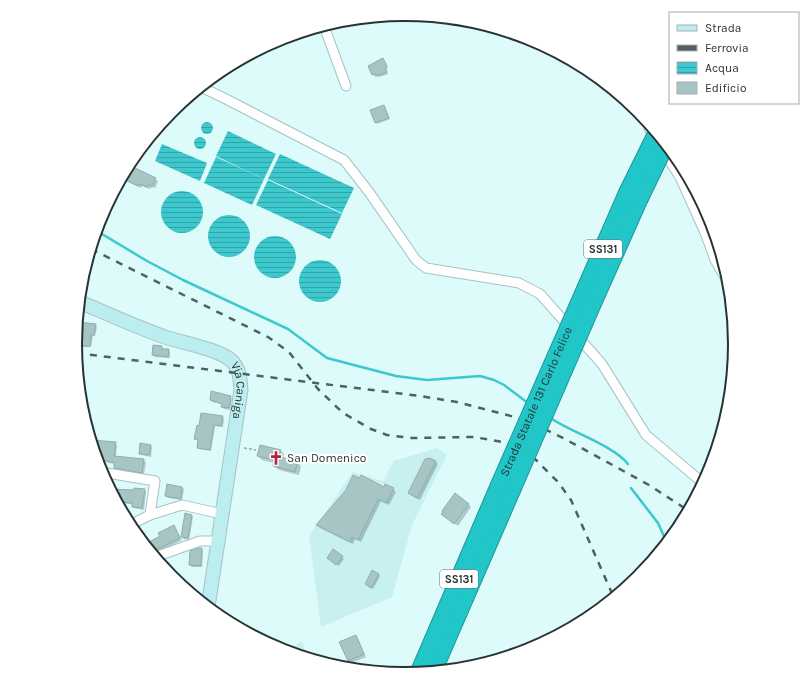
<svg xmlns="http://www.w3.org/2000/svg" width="811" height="688" font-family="Karla,sans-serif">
<defs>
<pattern id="water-rules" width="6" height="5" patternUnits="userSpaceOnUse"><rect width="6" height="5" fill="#3cc8cc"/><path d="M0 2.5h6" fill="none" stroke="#32a3a6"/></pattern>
</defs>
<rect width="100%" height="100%" fill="#ddfbfb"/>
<!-- built -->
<g fill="#c8f0f0">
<polygon points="437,448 447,455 412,525 392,597 321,627 309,536 353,472 383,481 394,461"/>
<polygon points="302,641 308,658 287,651"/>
</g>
<!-- water -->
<g fill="url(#water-rules)">
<circle cx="207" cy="128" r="6"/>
<polygon points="228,131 276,154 264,179 216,156"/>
<circle cx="200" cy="143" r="6"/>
<polygon points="162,144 207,163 200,181 155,161"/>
<polygon points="280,154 354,188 342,213 268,179"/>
<polygon points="216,157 264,179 252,205 204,183"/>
<polygon points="268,180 342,214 330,239 256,205"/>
<circle cx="182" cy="212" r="21"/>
<circle cx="229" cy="236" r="21"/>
<circle cx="275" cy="257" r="21"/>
<circle cx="320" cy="281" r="21"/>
</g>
<!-- shadow -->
<g fill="#0003">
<polygon points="383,59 388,68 386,69 388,74 379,77 378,76 375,77 370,66"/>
<polygon points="385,108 390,119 377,124 376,122"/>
<polygon points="126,179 155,179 158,181 155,188 152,187 150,189 142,186 141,188 129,182"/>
<polygon points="95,325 97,327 95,336 93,336 91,347 80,347 79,345"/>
<polygon points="162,347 163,350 169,350 170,352 170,358 155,357 153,355"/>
<polygon points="230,397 232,399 230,410 224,409 222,407 223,404 212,402 211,400"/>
<polygon points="222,417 224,419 223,427 215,426 211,451 199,449 198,447 199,441 195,439 200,427"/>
<polygon points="86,421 88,424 88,426 93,428 92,440"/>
<polygon points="92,441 115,443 117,446 116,457 144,460 146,463 144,474 117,470 115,468 115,464 108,463 96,455"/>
<polygon points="150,446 152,447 151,457 142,455 140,454"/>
<polygon points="280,450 284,454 283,459 297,462 301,466 299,475 279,470 274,466 275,463 262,460 258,456"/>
<polygon points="435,461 438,464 420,500 412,496 409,493"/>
<polygon points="168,486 182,488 184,489 182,500 168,498 166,496"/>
<polygon points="384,488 393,489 396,492 389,505 381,501 361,542 355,539 353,544 320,528 318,525"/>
<polygon points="111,490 145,490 146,492 144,510 134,508 133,506 133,504 118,503"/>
<polygon points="469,505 471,507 458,526 445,517"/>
<polygon points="192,516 193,517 189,540 184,539 182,537"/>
<polygon points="174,526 182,540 154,555 143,541 145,540 148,543 161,537"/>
<polygon points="201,549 203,551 202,567 192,567 190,565"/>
<polygon points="342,557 344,559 339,566 330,559"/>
<polygon points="378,574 380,576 373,589 366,584"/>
<polygon points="355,636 358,639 366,657 351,663 348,660"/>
</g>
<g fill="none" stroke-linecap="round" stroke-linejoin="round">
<!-- stream -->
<g stroke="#3cc8cc" stroke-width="2.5">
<polyline points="97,231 147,261 183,280 288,329 327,358 396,376 427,380 480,376 494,380 504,385 528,403"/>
<path d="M549,417C570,432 613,445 628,464"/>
<polyline points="631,488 658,523 667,543"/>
</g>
</g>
<!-- building -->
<g fill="#a8c5c6" stroke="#90adad">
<polygon points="383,58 387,66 385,67 387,72 377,76 376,74 372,75 368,66"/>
<polygon points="384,105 389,118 375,123 370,110"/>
<polygon points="131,166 156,178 152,186 149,184 147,187 139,184 138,186 125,180"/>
<polygon points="78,322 96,324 94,335 91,335 90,346 78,346 78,333 77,333"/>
<polygon points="153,345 162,346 162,349 169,349 168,357 152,355"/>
<polygon points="211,391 231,396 229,408 221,407 222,404 210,400"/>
<polygon points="201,413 223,416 221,426 214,425 210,450 197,448 198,440 194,439 197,425 199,426"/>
<polygon points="91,440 116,442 114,456 144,459 142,473 114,468 114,462 98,460"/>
<polygon points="140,443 151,445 149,455 139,454"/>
<polygon points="260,445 281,450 279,457 298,461 295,472 273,466 274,460 257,456"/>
<polygon points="430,458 436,461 417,498 408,493 425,459"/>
<polygon points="353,475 359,478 361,475 384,487 385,484 394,488 386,503 378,499 358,540 352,537 350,542 316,525 346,490"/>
<polygon points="167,484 182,487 181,499 165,496"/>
<polygon points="134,488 145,489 142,508 132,507 132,503 118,502 110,489 134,490"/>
<polygon points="455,493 469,504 454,524 441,514 443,512 442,511"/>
<polygon points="185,513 192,515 188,538 181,537"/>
<polygon points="174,525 180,538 152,552 145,544 160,536 158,533"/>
<polygon points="198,548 202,548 201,566 189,565 190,551"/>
<polygon points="333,549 343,556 336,565 327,558"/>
<polygon points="372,570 379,574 371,588 365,584"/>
<polygon points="356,635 364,654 348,661 339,642"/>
</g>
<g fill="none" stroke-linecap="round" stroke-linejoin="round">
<defs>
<g id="street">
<polyline points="324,26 346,86"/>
<polyline points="201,87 222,97 344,160 369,192 416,260 426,268 519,283 540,294 602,364 646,435 703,483"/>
<polyline points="649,123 649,128 680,177 706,235 715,260 730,286"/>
<polyline points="101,472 155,481 150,515"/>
<polyline points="130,525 150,515 182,505 222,514"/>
<polyline points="155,557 200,541 218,541"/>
</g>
<g id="secondary">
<path id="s1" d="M80,302C108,314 136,327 165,337C183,343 219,349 232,361C240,370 240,378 241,390L208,607"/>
</g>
<g id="highway">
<polyline points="579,304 627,194"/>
<polyline points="590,309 639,199"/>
<polyline points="433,671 512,489"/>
<polyline points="419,673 500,484"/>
</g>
</defs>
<!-- street casing -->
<use href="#street" stroke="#a6c3c3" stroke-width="11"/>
<!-- secondary casing -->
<use href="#secondary" stroke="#a6c3c3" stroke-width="15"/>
<!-- highway casing -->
<use href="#highway" stroke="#239395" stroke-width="19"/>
<!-- path -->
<polyline stroke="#93aaaa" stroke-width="1.5" stroke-dasharray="3 2" stroke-linecap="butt" points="244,448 256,450"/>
<!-- street -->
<use href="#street" stroke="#fff" stroke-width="9"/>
<!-- secondary -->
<use href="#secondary" stroke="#bceeef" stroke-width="13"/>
<!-- highway -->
<use href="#highway" stroke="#21c6c9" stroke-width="17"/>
<!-- rail -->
<g stroke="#516161" stroke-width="2.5" stroke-dasharray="7 7" stroke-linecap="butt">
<polyline points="91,249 268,337 289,352 318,389 343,413 371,429 387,435 412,438 474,437 502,442 535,459 558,482 571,500 614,598"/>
<polyline points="76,353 420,396 457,402 526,420 565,439 649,485 689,511"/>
</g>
<defs>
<g id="highway-bridge">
<polyline points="627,194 657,133"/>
<polyline points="639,199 666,143"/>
<path id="s2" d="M500,484L579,304"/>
<polyline points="512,489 590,309"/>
</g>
</defs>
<!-- highway-bridge casing -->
<use href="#highway-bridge" stroke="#239395" stroke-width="19" stroke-linecap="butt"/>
<!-- highway-bridge -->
<use href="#highway-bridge" stroke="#21c6c9" stroke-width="17"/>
</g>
<!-- icons -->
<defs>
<symbol id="church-bare" viewBox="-9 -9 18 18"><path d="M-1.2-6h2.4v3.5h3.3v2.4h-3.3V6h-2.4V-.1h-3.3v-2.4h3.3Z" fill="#b4223d" stroke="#fff" stroke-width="2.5" paint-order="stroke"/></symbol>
</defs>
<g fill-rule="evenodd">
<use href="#church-bare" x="266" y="448" width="20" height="20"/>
</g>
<g text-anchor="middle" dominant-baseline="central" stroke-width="4" stroke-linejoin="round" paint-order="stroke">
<!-- shield labels -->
<g fill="#fff" stroke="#687171" stroke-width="1">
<rect x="584" y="240" width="38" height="18" rx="3"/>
<rect x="440" y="570" width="38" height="18" rx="3"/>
</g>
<g font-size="11" font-weight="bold" fill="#283434">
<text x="603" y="249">SS131</text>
<text x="459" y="579">SS131</text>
</g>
<!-- street labels -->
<g font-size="12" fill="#283434" stroke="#fff">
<text stroke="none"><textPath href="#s1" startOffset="195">Via Caniga</textPath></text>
<text stroke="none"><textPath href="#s2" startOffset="90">Strada Statale 131 Carlo Felice</textPath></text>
</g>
<!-- poi labels -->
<g font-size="12" fill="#283434" stroke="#fff" text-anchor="start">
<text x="287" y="458">San Domenico</text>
</g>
</g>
<!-- crop -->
<path d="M0 0H811V688H0ZM82 344a323 323 0 1 1 646 0a323 323 0 1 1-646 0Z" fill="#fff" fill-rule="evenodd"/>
<path fill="none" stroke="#283434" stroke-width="2" d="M82 344a323 323 0 1 1 646 0a323 323 0 1 1-646 0Z"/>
<!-- legend -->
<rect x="669" y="12" width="130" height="92" fill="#ffffff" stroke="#a9aeae"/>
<rect x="677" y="25" width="20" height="6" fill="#bceeef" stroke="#a9aeae"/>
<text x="705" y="32" font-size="12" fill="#283434">Strada</text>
<rect x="677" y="45" width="20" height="6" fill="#516161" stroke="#a9aeae"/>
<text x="705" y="52" font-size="12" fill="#283434">Ferrovia</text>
<rect x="677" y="62" width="20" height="12" fill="url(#water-rules)" stroke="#a9aeae"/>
<text x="705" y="72" font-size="12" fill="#283434">Acqua</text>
<rect x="677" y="82" width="20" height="12" fill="#a8c5c6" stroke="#a9aeae"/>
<text x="705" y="92" font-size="12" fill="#283434">Edificio</text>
</svg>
